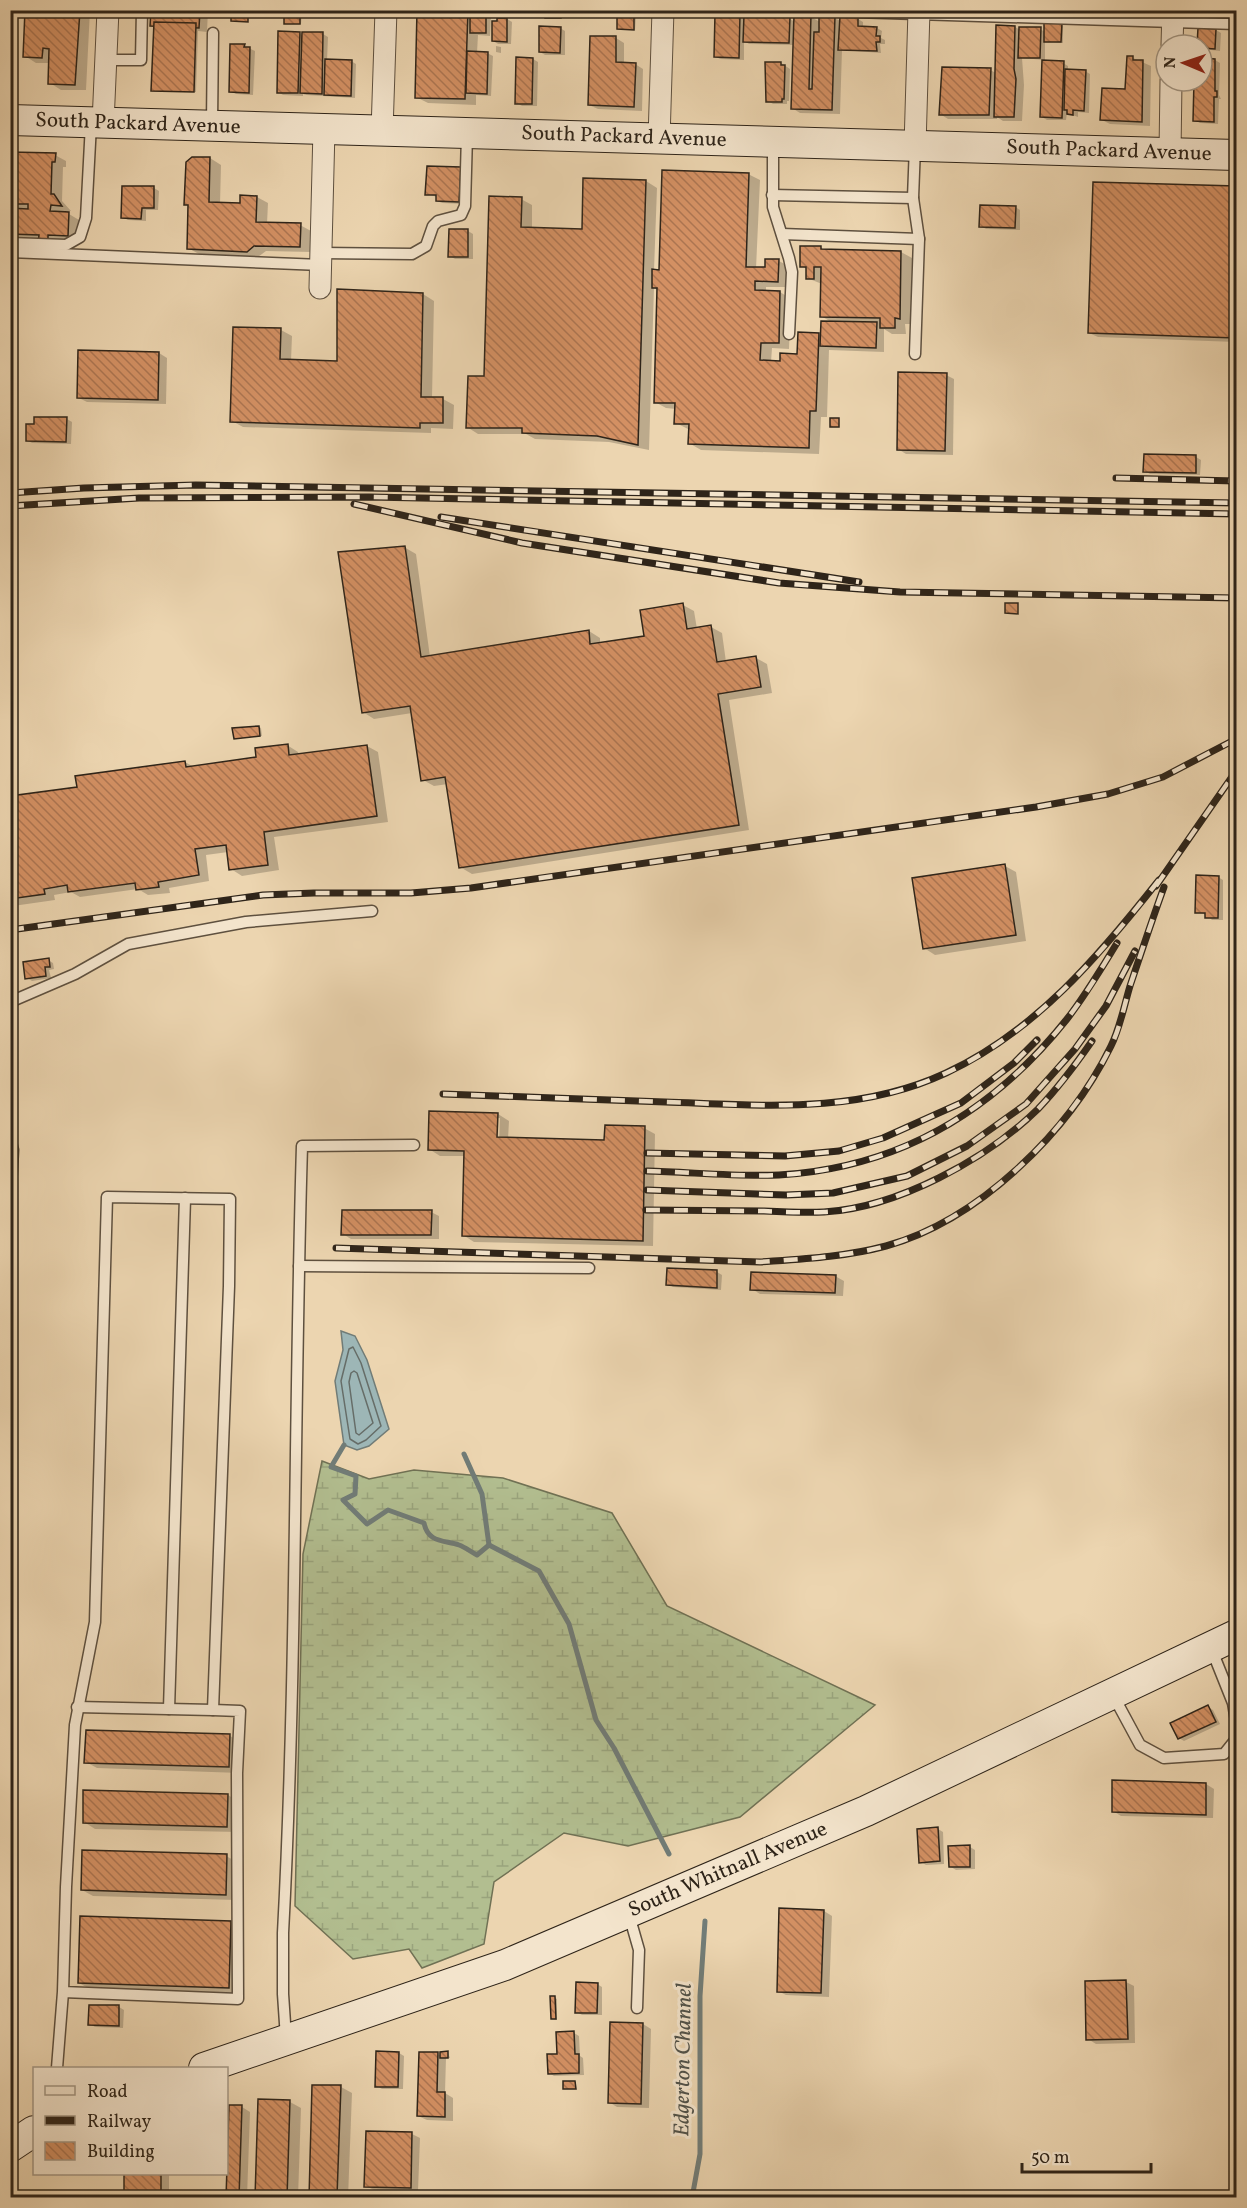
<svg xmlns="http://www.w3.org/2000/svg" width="1247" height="2208" font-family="Vollkorn,serif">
<defs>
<pattern id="wetland-marsh" width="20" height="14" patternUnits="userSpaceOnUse" patternTransform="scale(1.5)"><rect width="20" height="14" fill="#b2be90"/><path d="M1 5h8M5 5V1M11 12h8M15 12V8" fill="none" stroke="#99a37c"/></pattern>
<pattern id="building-back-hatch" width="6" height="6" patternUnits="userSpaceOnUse" patternTransform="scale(1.5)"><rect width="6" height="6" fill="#d39063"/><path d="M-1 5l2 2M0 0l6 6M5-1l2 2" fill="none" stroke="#ac7551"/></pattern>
</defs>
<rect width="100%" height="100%" fill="#ecd5b0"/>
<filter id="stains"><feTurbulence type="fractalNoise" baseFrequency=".00333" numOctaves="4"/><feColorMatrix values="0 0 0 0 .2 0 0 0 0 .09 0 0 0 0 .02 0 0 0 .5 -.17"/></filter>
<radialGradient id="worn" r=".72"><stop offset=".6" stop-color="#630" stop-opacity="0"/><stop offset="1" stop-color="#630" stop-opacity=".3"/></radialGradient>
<!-- wetland -->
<polygon fill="url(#wetland-marsh)" stroke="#707154" stroke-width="1.5" points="322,1461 369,1479 414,1470 503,1478 612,1513 667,1606 875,1705 740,1817 628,1846 564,1833 494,1882 484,1944 422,1968 409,1949 353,1959 295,1906 303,1554"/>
<!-- water -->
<polygon fill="#9db6b6" stroke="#717c77" stroke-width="1.5" points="341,1331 355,1336 367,1360 389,1429 369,1446 357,1450 344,1445 335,1381 343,1350"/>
<!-- shadow -->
<g fill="#0003" fill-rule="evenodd">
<polygon points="26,10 90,10 86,90 61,90 50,83 50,63 36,63 25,56"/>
<polygon points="152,10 208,10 207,32 198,31 196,92 155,91 155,27"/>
<polygon points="286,10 302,11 301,24 285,23"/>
<polygon points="419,10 472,10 486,12 491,15 490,36 478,35 477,53 487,53 493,56 491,96 476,95 476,105 428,103 416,97"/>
<polygon points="1212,10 1236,10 1236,15 1217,15"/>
<polygon points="634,14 636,16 635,30 618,28"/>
<polygon points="740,15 745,18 790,19 795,22 811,17 820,22 834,18 841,21 858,19 863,22 863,28 877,28 882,31 881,38 885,40 885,44 880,44 881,53 842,50 840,114 800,113 792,108 794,45 749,44 744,41 744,60 720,59 715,56"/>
<polygon points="507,19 512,22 511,44 498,44 493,41"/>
<polygon points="1061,25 1063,26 1063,43 1045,41 1045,62 1063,63 1068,66 1068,71 1085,71 1090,74 1089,113 1078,112 1078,117 1067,113 1066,120 1047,120 1042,117 1044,60 1022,58 1024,85 1022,121 1003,121 997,117 997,119 948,119 940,114 990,70 996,73 1015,27 1020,30 1040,29 1045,32"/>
<polygon points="560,28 565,31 565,55 545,55 540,52"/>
<polygon points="1216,30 1221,33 1220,51 1202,49 1202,45 1199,45"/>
<polygon points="299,33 303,36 323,34 328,37 327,61 351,61 356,64 355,98 306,95 303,94 303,96 283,95 278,92"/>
<polygon points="592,37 616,38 624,43 624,64 635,64 643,69 642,111 598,109 589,105"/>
<polygon points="244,46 255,51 253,95 236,94 231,91"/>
<polygon points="496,46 501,47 501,53 496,52"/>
<polygon points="1133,58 1151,66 1150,126 1110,124 1102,120 1127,90"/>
<polygon points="518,59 533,59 538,62 537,106 522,106 517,103"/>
<polygon points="1202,60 1215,60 1220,63 1219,95 1221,99 1219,99 1218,124 1200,123 1195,120 1196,81 1202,81"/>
<polygon points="781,63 790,69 789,101 787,101 787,104 773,104 768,101"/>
<polygon points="10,153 55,155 66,161 66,167 63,167 62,201 71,211 64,211 79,220 79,242 10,239"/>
<polygon points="210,158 221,165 220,204 242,204 257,197 268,203 267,224 300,225 311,231 311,252 266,251 258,257 199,254 188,248 189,206 186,204"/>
<polygon points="428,168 465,172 464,204 442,203 437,201 437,197 427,194"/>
<polygon points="748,174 760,180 756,269 766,269 779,261 790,267 789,287 766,287 766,292 780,292 791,299 789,349 772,348 771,362 781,362 799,355 818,334 822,336 833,323 821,316 822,284 807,278 807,269 801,266 821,248 825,250 901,252 912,258 911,324 905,324 906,334 892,334 884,329 884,352 829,350 827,417 821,417 819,454 701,450 689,443 690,430 676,423 676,409 666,408 655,402 659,291 654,288 649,450 609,442 535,439 526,434 478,434 467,427 486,378 521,199 532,205 532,229 583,230 646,181 657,188 654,271 660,271"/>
<polygon points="1095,184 1236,187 1236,342 1098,337 1089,333"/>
<polygon points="154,188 159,191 158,210 146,210 146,221 128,220 123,217"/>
<polygon points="1015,207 1020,210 1020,230 986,229 981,226"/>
<polygon points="450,230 468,231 473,234 473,259 455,259 450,256"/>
<polygon points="423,294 434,301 432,398 443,399 454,405 453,429 431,428 431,433 243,427 232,421 281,330 292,336 291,361 339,363"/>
<polygon points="159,353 167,358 166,404 87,402 79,398"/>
<polygon points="946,375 954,379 953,455 906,454 898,449"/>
<polygon points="67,419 72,422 71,444 32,443 27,440"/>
<polygon points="1196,457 1201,460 1200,475 1150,474 1145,471"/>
<polygon points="404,547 416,554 430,657 589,631 600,638 600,644 646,637 683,605 694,611 697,629 711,627 722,633 726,662 756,658 767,664 772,693 729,700 749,830 472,874 460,867 448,784 434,786 423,780 412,713 374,719 363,712"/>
<polygon points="259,727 261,728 262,736 235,738"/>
<polygon points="287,745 298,752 299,755 367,746 378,752 388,822 274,837 279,870 242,876 231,869 228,852 206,855 209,881 169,888 170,893 148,895 138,889 80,897 71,892 54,895 55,900 13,906 10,905 10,797 78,788 185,762 194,767 258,759"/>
<polygon points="1005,866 1016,872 1026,941 935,955 924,948"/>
<polygon points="1218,877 1223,880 1223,920 1212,920 1207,915 1196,912"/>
<polygon points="48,960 53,963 54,969 49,970 51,978 32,981 27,978"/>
<path d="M498,1114L509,1121L508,1139L606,1142L644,1128L655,1134L653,1246L474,1242L463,1235L465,1156H440L429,1149ZM497,1118H500L499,1145H496Z"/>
<polygon points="431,1212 439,1216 439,1239 351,1239 343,1234"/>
<polygon points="668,1269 717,1272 722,1275 721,1290 673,1287 668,1284"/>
<polygon points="835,1276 844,1281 843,1296 760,1294 752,1289"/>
<polygon points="1208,1707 1213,1710 1220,1724 1184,1741 1179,1738"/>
<polygon points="230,1736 241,1742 240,1773 97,1768 86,1762"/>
<polygon points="1206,1784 1214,1789 1213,1818 1121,1816 1113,1811"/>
<polygon points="228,1795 239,1802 238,1832 95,1829 84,1822"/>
<polygon points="938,1829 943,1832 944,1864 926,1865 921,1862"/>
<polygon points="970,1847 975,1850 975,1869 956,1870 951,1867"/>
<polygon points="226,1856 237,1862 236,1900 93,1896 82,1890"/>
<polygon points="824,1911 832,1916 829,1997 786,1995 778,1991"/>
<polygon points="231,1922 242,1928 240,1994 90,1989 79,1983"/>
<polygon points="1126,1982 1134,1986 1135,2043 1096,2044 1088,2039"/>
<polygon points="597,1984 602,1987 602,2015 582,2015 577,2012"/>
<polygon points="555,1998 557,1999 557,2020 552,2019"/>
<polygon points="119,2007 124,2010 123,2028 95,2027 90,2024"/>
<polygon points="643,2024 651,2029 649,2108 617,2107 609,2102"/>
<polygon points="574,2033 579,2036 580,2056 583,2058 584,2075 554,2076 549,2073 558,2056"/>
<polygon points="399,2053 404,2056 403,2089 382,2089 377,2086"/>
<polygon points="448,2053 450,2058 446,2058 445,2093 453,2098 453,2121 427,2120 418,2116 437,2054 442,2056"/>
<polygon points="341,2087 352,2093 348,2198 310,2198"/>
<polygon points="259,2101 290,2102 301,2108 298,2198 256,2198"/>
<polygon points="230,2107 242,2107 250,2112 247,2198 227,2198"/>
<polygon points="412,2134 420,2138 418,2191 374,2190 366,2186"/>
<polygon points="126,2174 169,2174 169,2198 125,2198"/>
</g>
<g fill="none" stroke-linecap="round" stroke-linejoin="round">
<!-- shore -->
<g stroke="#666d68" stroke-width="1.5">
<polygon points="353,1347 361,1363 381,1426 366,1440 358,1444 350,1439 341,1381 349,1349"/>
<polygon points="354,1371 357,1373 373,1423 359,1435 356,1433 349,1382 351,1373"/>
</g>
<!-- stream -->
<g stroke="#717c77" stroke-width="5">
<path d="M344,1445L331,1467L356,1476L355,1494L343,1500L367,1524L388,1510L424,1523C428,1543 444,1540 459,1545C465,1547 471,1552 477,1555L489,1545"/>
<polyline points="464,1454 482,1494 489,1545"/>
<polyline points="489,1545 539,1571 569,1624 596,1720 614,1748 669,1854"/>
<polyline points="692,2198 700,2154 700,1996 705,1921"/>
</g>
</g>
<!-- building -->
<g fill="url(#building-back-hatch)" stroke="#2e2419" stroke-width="1.5">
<polygon points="25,10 80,10 75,85 48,84 49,49 43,48 42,58 23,57"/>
<polygon points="151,10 200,10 199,28 150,26"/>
<polygon points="231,10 248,10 248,22 231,21"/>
<rect x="284" y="10" width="16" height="14"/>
<polygon points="417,10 468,10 465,99 415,98"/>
<polygon points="470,10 486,11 486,33 470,33"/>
<rect x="545" y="10" width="16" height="8"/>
<polygon points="1210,10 1236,10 1236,14 1210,13"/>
<polygon points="617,12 634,13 634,30 617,29"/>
<polygon points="715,13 740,14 739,58 714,57"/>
<polygon points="744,15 790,17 789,43 743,42"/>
<polygon points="794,15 811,15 809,89 812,89 814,32 819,32 819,16 835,16 832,110 791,109"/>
<polygon points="840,16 858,17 858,26 877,27 876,36 880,36 880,42 876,42 877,51 838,50"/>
<polygon points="497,18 507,18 507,42 492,41 492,21 497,21"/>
<polygon points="154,22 196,23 194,92 151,91"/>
<polygon points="1044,23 1062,23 1061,42 1044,42"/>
<polygon points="996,25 1015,26 1014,69 1016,79 1014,117 994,117"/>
<polygon points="539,26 561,27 560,53 539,52"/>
<polygon points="1019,27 1041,27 1040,58 1018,58"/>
<polygon points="1198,28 1216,29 1215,49 1202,48 1202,45 1197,45"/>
<polygon points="278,31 300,32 298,93 277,93"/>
<polygon points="302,32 323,32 322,94 300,93"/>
<polygon points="590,36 616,36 616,62 636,63 634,107 588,105"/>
<polygon points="230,44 245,44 244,47 250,47 249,93 229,92"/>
<polygon points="467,51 488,52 487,94 466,93"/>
<polygon points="1127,56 1133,56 1133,60 1143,60 1142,122 1100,120 1102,88 1125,89"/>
<polygon points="516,57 533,58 532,104 515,104"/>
<polygon points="1202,58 1215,59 1215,91 1217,91 1217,97 1214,97 1214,122 1193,121 1194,81 1202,81"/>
<polygon points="325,59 352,60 351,96 324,95"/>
<polygon points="1042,60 1064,61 1062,118 1040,117"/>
<polygon points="765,62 781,62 781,65 785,65 784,99 782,99 782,102 766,102"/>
<polygon points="942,67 991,68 989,115 939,115"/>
<polygon points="1065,69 1086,70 1084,111 1073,110 1073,115 1067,114 1067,110 1064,110"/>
<polygon points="10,152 56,153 55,162 52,162 51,194 54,194 62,206 51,205 50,211 69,212 68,236 48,235 48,243 38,243 39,235 10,234 10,208 28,209 28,204 10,204"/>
<polygon points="192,157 210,157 209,202 240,203 240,195 257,196 256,222 301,223 300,247 254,246 247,252 187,249 188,205 184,205 186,162"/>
<polygon points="427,166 461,167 459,202 436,201 436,195 425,195"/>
<polygon points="662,170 749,173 746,267 765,267 765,259 779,259 778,282 755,281 755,290 780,291 779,343 761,343 760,360 780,361 780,353 797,354 798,332 819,333 816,411 810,411 809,448 688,444 689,424 674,424 675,403 654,403 657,288 652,288 652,269 659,270"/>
<polygon points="583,178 646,180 638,445 597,436 522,433 522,428 466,428 468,376 484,376 489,196 522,197 521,227 582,229"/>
<polygon points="1093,182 1236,186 1236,338 1088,333"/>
<polygon points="122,186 154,186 154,208 142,208 141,219 121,218"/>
<polygon points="980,205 1016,206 1015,228 979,227"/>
<polygon points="449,229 468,229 468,257 448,257"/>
<polygon points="800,246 821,246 821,249 901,251 900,319 895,318 895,328 880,328 880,318 820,317 821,267 814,267 814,279 806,279 806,267 800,267"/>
<polygon points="337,289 423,293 421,397 443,397 443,423 420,423 420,428 230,422 233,327 281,328 280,359 337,361"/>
<polygon points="821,321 877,322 876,348 820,346"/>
<polygon points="78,350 159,352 158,400 77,398"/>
<polygon points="898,372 947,373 945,451 897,450"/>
<polygon points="34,417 67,417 66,442 26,441 26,424 34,424"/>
<rect x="830" y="418" width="9" height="9"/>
<polygon points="1144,454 1196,455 1196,473 1143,472"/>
<polygon points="405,546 421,657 589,630 590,644 644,636 640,610 683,603 687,629 711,625 717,662 756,656 761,687 718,694 739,825 459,868 445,777 421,781 410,706 362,713 338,552"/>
<polygon points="1005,603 1018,603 1018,614 1005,613"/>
<polygon points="259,726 260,736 234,739 232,728"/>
<polygon points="288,744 289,755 367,745 377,816 264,832 268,865 229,870 226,845 195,849 199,875 158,882 159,887 136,890 135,883 68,892 67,885 44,889 45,894 10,899 10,796 77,787 75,776 185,761 186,767 256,757 255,748"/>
<polygon points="1005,864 1016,935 923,949 912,878"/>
<polygon points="1196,875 1219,876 1218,918 1205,918 1205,913 1195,913"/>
<polygon points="49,958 50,967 45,967 46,976 25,979 23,962"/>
<polygon points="429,1111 498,1113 497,1137 604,1140 605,1125 645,1126 643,1241 462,1236 464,1151 428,1150"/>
<polygon points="342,1210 432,1210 431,1235 341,1235"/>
<polygon points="667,1268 717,1270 717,1288 666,1285"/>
<polygon points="751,1272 836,1275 835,1293 750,1290"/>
<polygon points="1208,1705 1216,1722 1178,1739 1170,1723"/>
<polygon points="86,1730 230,1734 229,1767 84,1763"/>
<polygon points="1112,1780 1206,1783 1206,1815 1112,1812"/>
<polygon points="83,1790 228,1794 227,1827 83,1823"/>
<polygon points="938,1827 940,1861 919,1863 917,1829"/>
<polygon points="970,1845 970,1867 949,1867 948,1846"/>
<polygon points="82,1850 227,1854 226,1895 81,1890"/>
<polygon points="779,1908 824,1910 821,1993 777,1992"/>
<polygon points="80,1916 231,1921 229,1988 78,1983"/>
<polygon points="1126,1980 1128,2039 1086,2040 1085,1981"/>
<polygon points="576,1982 598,1983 597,2013 575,2013"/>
<polygon points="550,1996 555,1996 556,2019 551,2019"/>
<polygon points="89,2005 119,2005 119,2026 88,2025"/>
<polygon points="610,2022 643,2023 641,2104 608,2103"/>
<polygon points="574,2031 575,2054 579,2054 579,2073 548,2074 547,2054 557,2054 556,2032"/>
<polygon points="376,2051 399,2052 398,2087 375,2087"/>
<polygon points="448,2051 448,2058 440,2058 440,2052"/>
<polygon points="419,2052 438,2052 437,2092 445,2092 445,2117 417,2116"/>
<polygon points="563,2081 575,2081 576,2089 563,2089"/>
<polygon points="312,2085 341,2085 337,2196 341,2196 341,2198 309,2198"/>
<polygon points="258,2099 290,2100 287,2198 255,2198"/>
<polygon points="229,2105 242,2105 239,2198 226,2198"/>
<polygon points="366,2131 412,2132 411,2188 364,2187"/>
<rect x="124" y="2174" width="37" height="24"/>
</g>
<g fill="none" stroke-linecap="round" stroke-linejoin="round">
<defs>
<g id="lane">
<polyline points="791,10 1236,24"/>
<polyline points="106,60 141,60 142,10"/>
<polyline points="212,123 213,33"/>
<polyline points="773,145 773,207 789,258 792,272 789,334"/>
<polyline points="772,195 913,198"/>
<polyline points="782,234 919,239"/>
<polyline points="10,243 66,245 80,237 86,218 91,124"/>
<polyline points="10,252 321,265"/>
<polyline points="321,253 412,254 426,246 433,226 438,221 461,215 465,206 467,135"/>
<polyline points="915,354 919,239 913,198 915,146"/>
<polyline points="10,1002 75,974 128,944 246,922 372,911"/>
<polyline points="10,1139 13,1150 10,1203"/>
<polyline points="299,1266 589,1268"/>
<polyline points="1211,1648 1233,1703 1236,1721"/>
<polyline points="1113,1695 1140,1745 1164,1758 1224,1754 1236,1739"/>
<polyline points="77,1707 213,1710"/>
<polyline points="169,1709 185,1198"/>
<polyline points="629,1915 639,1950 637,2008"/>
<path d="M286,2038L283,1994V1933C297,1671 294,1408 302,1146L414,1145"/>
<polyline points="57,2068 63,1992 66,1887 75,1725 95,1622 107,1197 230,1199 229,1286 213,1710 240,1711 237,1773 238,1999 63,1992"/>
</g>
<g id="street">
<polyline points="1172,45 1173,10"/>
<polyline points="103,123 108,10"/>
<polyline points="382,131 386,10"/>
<polyline points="659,139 663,10"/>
<polyline points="915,146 919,10"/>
<polyline points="1170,153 1171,81"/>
<polyline points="320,288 324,129"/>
</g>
<g id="secondary">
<polyline points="10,120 1236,155"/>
<polyline points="204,2068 505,1965 866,1811 1236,1635"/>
<polyline points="10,2147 34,2131"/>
</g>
</defs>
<!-- lane casing -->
<use href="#lane" stroke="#5e503f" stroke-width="13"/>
<!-- street casing -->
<use href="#street" stroke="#5e503f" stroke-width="23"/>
<!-- secondary casing -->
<use href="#secondary" stroke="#2e2419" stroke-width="32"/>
<!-- lane -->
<use href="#lane" stroke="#f3e4cc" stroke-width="10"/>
<!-- street -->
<use href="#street" stroke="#f3e4cc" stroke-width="21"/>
<!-- secondary -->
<use href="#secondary" stroke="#f3e4cc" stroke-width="30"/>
<defs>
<g id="rail">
<polyline points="1116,478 1236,481"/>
<polyline points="10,493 84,488 196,485 1236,503"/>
<polyline points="354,504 522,543 779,583 900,592 1236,598"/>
<polyline points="10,506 139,498 369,497 1236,514"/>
<polyline points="441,517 859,582"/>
<polyline points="1156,886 1236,771"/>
<polyline points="10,930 263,895 314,893 411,893 471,888 1036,807 1108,794 1163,777 1236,739"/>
<path d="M443,1094C517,1097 591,1099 665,1102C760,1105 856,1115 946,1073C1036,1031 1099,956 1159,880"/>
<polyline points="647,1153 785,1156 839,1151 883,1138 961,1103 1014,1063 1037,1040"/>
<path d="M647,1171C690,1172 737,1177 779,1175C898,1168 993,1112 1067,1019C1085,996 1101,969 1117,943"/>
<polyline points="647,1190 786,1195 833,1193 907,1176 967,1146 1026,1104 1075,1049 1106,1006 1135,951"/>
<path d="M646,1210C685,1210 725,1211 764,1211C784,1212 804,1213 824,1212C897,1208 987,1159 1038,1109C1058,1088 1076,1064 1092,1041"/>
<path d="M336,1248L760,1262C802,1259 845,1257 886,1246C979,1220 1069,1132 1111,1046C1120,1028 1124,1006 1130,986C1141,953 1152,920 1164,887"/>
</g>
</defs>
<!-- rail casing -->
<use href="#rail" stroke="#2e2419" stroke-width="7"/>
<!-- rail -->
<use href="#rail" stroke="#f3e4cc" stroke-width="4.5" stroke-dasharray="14" stroke-linecap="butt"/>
</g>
<g text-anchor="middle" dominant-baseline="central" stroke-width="6" stroke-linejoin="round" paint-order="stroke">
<!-- street labels -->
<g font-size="21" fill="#2e2419" stroke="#f3e4cc">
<text transform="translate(138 124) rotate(2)">South Packard Avenue</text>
<text transform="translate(624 137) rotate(2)">South Packard Avenue</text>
<text transform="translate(1109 151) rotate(2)">South Packard Avenue</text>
<text transform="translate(728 1870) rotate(-23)">South Whitnall Avenue</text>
</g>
<!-- water labels -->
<g font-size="22" font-style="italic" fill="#4f5048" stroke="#f3e4cc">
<text transform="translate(684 2060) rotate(-89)">Edgerton Channel</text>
</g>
</g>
<!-- margin -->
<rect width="1247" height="2208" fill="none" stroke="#ecd5b0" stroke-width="36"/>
<rect x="12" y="12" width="1223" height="2184" fill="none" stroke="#2e2419" stroke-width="3"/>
<rect x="18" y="18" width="1211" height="2172" fill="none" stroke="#2e2419" stroke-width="1.5"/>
<!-- legend -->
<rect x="33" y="2067" width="195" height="108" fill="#f3e4cc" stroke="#a49784" stroke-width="1.5"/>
<rect x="45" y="2086" width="30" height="9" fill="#f3e4cc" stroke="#a49784" stroke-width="1.5"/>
<text x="87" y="2097" font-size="18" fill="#2e2419">Road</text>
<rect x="45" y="2116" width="30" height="9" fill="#2e2419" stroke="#a49784" stroke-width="1.5"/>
<text x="87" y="2127" font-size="18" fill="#2e2419">Railway</text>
<rect x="45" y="2142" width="30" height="18" fill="url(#building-back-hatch)" stroke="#a49784" stroke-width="1.5"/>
<text x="87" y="2157" font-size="18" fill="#2e2419">Building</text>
<!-- north arrow -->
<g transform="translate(1184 63) rotate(272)"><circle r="28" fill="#f3e4cc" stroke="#a49784" stroke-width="1.5"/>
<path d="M0-4.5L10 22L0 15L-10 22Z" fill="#8f2418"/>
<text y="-9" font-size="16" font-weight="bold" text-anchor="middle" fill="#2e2419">N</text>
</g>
<!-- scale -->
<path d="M1022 2163v9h129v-9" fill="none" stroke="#2e2419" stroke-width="3"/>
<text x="1031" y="2163" font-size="18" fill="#2e2419" stroke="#f3e4cc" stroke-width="4.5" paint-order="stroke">50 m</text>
<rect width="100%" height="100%" filter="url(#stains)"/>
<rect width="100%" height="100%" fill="url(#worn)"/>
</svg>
